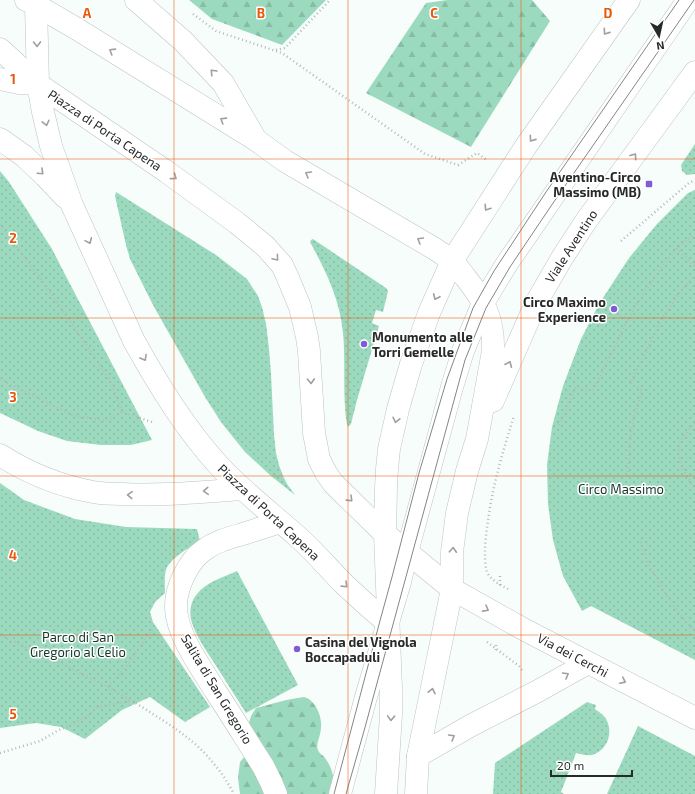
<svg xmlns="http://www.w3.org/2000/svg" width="695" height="794" font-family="'Exo 2',sans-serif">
<defs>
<pattern id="grass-dots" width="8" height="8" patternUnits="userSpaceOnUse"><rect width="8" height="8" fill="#9cdabf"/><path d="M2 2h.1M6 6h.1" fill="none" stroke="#86bba4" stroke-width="1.8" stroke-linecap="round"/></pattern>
<pattern id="forest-firs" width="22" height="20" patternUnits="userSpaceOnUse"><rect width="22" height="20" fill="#9cdabf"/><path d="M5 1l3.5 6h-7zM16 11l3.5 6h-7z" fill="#86bba4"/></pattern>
</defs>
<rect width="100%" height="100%" fill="#f7fdfa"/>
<!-- grass -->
<g fill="url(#grass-dots)">
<polygon points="695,144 695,174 687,175 682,171 681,165"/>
<polygon points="0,171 9,182 52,249 70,284 152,440 131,445 101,445 67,441 38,431 0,413"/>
<polygon points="695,190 695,660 591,606 582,611 563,576 553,540 548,504 547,465 552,427 563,386 581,339 599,304 629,258 657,224 688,193"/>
<polygon points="116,192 216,255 247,279 258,296 262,307 266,324 269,349 271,374 274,435 276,453 279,465 283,476 287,484 295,495 271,476 245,452 221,422 205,397 153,305 130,259 126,245 115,196"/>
<path d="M313,239L386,288L388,291L383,312L376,310L372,323L379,326L357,400L351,424L348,427L347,425C342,395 346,364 343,333C340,300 326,271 310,242L311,240Z"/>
<path d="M0,483L24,500L75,519L126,527L197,529L200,541C189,548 170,558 166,570C164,577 165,586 165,593L155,602L150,612L153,622L210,707L185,722L150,697L122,710L85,739L61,727L36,723L0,728Z"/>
<path d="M237,571L298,685L246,713C235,696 224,678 213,661C205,649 197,637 192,623C189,613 190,602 197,594C206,582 224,577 237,571Z"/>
<path d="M587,702L596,705L595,709C599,712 604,715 606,719C614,733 607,751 592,755C587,756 581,754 576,753L561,792L564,794H493L495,763Z"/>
<polygon points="638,726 695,756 695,794 607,794"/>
</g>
<!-- forest -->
<g fill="url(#forest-firs)">
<polygon points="189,0 326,0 282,45 212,19"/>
<polygon points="447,0 532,0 550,21 471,147 366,93 426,3"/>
<path d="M304,697C307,698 310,699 312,702C320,710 323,723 320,734C319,739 315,746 319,752C320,754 324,756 325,758C333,768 335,782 335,794H240L238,778L240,762L245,756L248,726L251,716L256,708C272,704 287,699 304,697Z"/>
</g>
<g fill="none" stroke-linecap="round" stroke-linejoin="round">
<defs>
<g id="minor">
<path d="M35,0L36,5L38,84L43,112L51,146L72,205L134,341C159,386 186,430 221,468C245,493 272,514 298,537C315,552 329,569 345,585C359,598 373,611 388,623"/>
<polyline points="136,0 183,41 223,83 256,140"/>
<polyline points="0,139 24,156 45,176 65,197"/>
<path d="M0,455C28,473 60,486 93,492C103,494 113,494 123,494C163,496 202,492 242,489"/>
<polyline points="418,756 470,726 538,691 588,663"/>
<path d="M276,794L271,782L263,766C247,741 232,716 216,692C202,669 177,636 176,608C175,589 188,561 204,550C216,541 229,538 243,534C255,530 268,526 280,522"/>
<polyline points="340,794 366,697 400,582 407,552 452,387 463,351 483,303 506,265 688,0"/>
</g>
<g id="major">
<path d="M26,0L36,5L77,29L256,140L285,161L435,249C440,253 447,256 452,261C457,266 462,273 466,278C485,302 494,320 493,351L477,439L467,471L457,513L452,552V589L418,756L416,794"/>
<polyline points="0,49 38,84 167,172 237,223 265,246 282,265 288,278 300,307 307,337 309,351 314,433 319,459 326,473 333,483 340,490 385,534 452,589 525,630 695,718"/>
<polyline points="0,79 19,83 38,84"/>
<polyline points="493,401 517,346 536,303 562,258 586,221 695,72"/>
<polyline points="386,794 391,714 391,689 385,534 386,488 387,469 389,449 398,409 411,364 429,313 452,261 526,146 629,0"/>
</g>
</defs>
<!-- minor casing -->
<use href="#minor" stroke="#bec3c0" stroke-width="23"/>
<!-- major casing -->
<use href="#major" stroke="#bec3c0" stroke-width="23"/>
<!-- path -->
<g stroke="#b5bab8" stroke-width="2.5" stroke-dasharray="1 3" stroke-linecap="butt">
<polyline points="193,14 216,31 282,53 425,154 458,165 477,153 488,161"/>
<polyline points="276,50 285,48 330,0"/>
<polyline points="0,224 43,282 110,380 122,412"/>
<polyline points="621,241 689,183 695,180"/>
<polyline points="677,248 695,267"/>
<polyline points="599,304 628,319"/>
<polyline points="0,379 72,415 106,421 122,412 152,422"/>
<path d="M695,423C689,430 681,437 679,446C675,459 688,478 695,489"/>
<polyline points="559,425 576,387 593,391 628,319 640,299 663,265 677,248 695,234"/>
<path d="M628,476C629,458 629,439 633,421C635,411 639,401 642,390L630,383L664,315L681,291L695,275"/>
<polyline points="641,542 648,564 668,597 681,616 695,631"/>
<polyline points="500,585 500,575"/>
<path d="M508,589C500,585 491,580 487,572C485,566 485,559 485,553C485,540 487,527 489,514C494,480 504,448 514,416"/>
<path d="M0,635C52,659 105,683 153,714C175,728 198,743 214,764C222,773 228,783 234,794"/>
<polyline points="487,642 519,666 522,670"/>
<polyline points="496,650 496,642"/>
<polyline points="107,686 120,675 153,628"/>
<polyline points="0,753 40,741 57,731 81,720 98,707 131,701"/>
</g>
<!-- minor -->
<use href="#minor" stroke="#fff" stroke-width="22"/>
<!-- major -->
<use href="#major" stroke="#fff" stroke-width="22"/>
<!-- tram -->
<g stroke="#838684" stroke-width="1">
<polyline points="334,794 381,617 392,577 419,473 447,379 473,308 494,271 546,192 679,0"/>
<polyline points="346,794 364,731 465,360 486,308 510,267 551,206 694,0"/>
</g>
</g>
<!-- one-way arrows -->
<defs><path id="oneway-chevron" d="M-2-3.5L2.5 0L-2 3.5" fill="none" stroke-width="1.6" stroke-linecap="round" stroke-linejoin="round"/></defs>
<g stroke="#9e9f9f">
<use href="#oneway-chevron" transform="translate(606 32) rotate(125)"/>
<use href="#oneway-chevron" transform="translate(37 44) rotate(89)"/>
<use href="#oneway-chevron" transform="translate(112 51) rotate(-148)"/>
<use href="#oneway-chevron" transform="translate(213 72) rotate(-133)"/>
<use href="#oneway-chevron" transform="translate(223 120) rotate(-148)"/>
<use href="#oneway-chevron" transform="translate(46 123) rotate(76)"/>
<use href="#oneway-chevron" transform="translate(532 139) rotate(125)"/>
<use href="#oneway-chevron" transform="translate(634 156) rotate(-54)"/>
<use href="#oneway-chevron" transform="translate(41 172) rotate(43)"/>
<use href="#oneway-chevron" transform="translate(308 174) rotate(-150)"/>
<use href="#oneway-chevron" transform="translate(174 177) rotate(36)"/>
<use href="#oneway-chevron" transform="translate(487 208) rotate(123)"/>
<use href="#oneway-chevron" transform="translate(420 240) rotate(-150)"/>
<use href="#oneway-chevron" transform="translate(89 241) rotate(66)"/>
<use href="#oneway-chevron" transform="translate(276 258) rotate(50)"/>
<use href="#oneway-chevron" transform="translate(436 297) rotate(115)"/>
<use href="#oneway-chevron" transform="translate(144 358) rotate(61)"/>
<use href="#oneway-chevron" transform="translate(509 364) rotate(-67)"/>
<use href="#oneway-chevron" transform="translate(311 381) rotate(87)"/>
<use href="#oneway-chevron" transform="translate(396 420) rotate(103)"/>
<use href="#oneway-chevron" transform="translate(206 491) rotate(176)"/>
<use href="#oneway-chevron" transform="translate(130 495) rotate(-177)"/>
<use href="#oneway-chevron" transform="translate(350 499) rotate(44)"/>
<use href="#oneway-chevron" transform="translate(453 550) rotate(-87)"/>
<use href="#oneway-chevron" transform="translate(345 585) rotate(44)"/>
<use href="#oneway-chevron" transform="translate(486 609) rotate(29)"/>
<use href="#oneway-chevron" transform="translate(566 675) rotate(-30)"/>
<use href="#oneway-chevron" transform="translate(623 681) rotate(27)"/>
<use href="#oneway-chevron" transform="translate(432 691) rotate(-78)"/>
<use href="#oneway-chevron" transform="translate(391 718) rotate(92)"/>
<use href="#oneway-chevron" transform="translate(452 737) rotate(-30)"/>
</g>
<!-- grid -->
<path fill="none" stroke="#e8590c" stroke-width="1" stroke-opacity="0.55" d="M174,0V794M348,0V794M521,0V794M0,159H695M0,318H695M0,476H695M0,635H695"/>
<!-- markers -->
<g fill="#7f5bd5" stroke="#fff" stroke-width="1.5">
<rect x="645" y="180" width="8" height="8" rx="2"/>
<circle cx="614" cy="309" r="4"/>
<circle cx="364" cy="344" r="4"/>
<circle cx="297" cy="649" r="4"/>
</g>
<g text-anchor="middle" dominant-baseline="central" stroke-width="3" stroke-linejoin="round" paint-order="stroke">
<!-- street labels -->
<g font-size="13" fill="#282a29" stroke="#fff">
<text transform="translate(105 130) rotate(34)">Piazza di Porta Capena</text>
<text transform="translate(571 246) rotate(-57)">Viale Aventino</text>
<text transform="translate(269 512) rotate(43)">Piazza di Porta Capena</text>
<text transform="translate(573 655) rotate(28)">Via dei Cerchi</text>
<text transform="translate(217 689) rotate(59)">Salita di San Gregorio</text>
</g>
<!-- poi labels -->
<g font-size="13" font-weight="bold" fill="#282a29" stroke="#fff" text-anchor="end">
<text x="641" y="177">Aventino-Circo<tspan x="641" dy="15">Massimo (MB)</tspan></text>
<text x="606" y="302">Circo Maximo<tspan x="606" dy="15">Experience</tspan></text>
<text x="372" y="337" text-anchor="start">Monumento alle<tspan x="372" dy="15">Torri Gemelle</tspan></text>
<text x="305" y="642" text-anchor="start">Casina del Vignola<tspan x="305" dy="15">Boccapaduli</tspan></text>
</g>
<!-- park labels -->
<g font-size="13" fill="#153629" stroke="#fff">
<text x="621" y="489">Circo Massimo</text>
<text x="78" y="637">Parco di San<tspan x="78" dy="15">Gregorio al Celio</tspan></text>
</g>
</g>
<g font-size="13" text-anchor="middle" font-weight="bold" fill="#e8590c" stroke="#fff" stroke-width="3" stroke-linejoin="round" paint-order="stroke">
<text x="87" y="18">A</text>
<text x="261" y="18">B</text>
<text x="434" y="18">C</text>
<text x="608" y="18">D</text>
<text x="13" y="84">1</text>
<text x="13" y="243">2</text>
<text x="13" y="402">3</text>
<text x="13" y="560">4</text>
<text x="13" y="719">5</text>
</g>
<!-- north arrow -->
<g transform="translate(659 36) rotate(171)" stroke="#ffffff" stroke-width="3" paint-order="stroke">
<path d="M0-3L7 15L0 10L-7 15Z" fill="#282a29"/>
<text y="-6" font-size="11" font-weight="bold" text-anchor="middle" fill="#282a29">N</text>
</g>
<!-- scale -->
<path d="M551 770v6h81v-6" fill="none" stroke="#282a29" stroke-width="2"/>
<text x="557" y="770" font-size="12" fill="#282a29" stroke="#ffffff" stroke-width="3" paint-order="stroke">20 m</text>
</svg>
